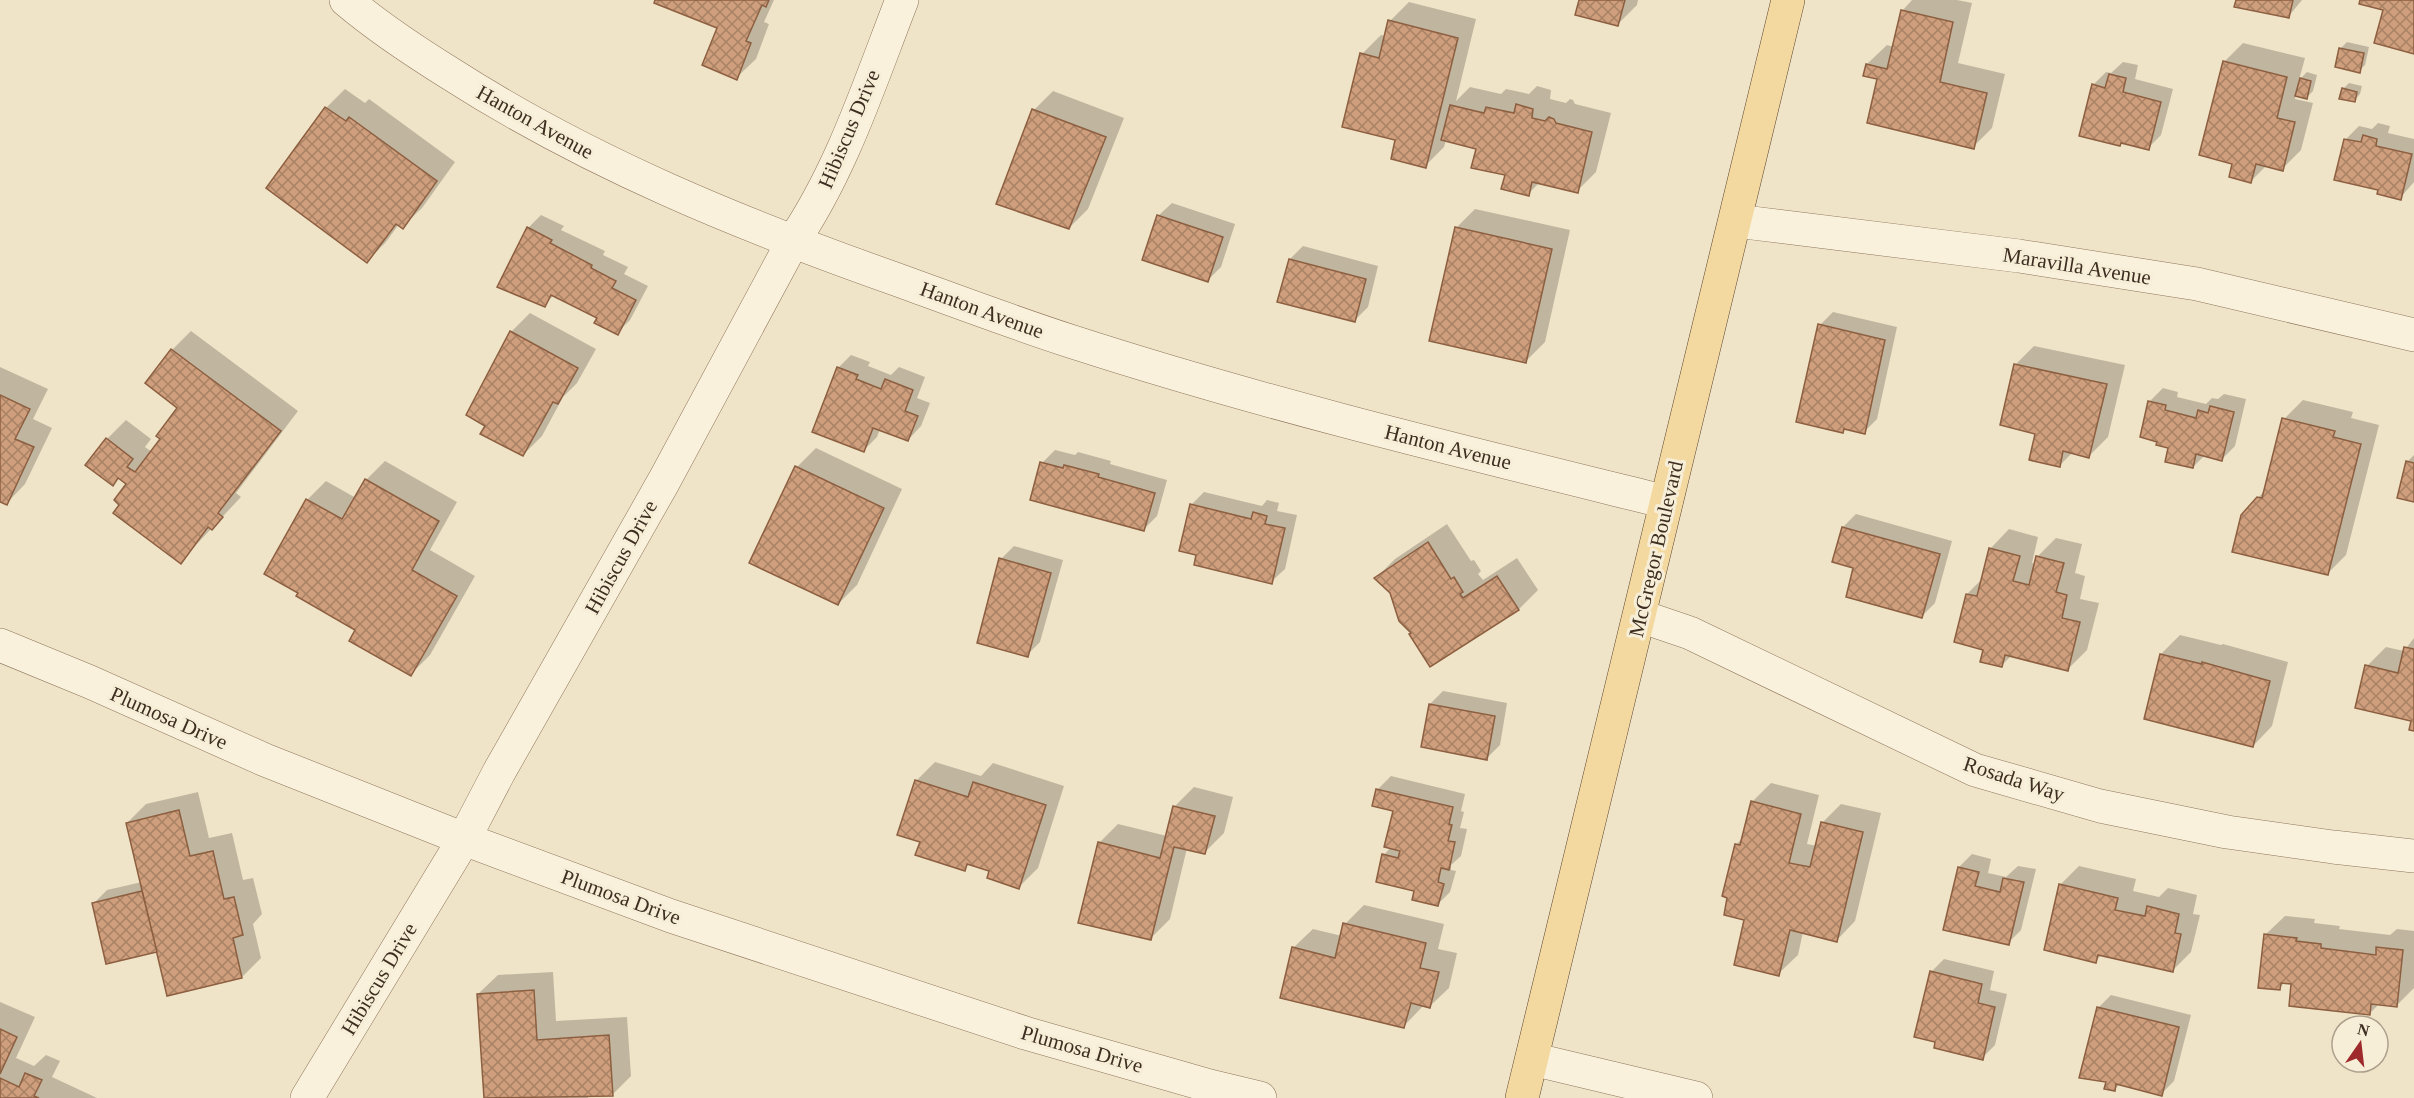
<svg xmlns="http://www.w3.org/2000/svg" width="2414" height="1098" font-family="'Times New Roman',serif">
<defs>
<pattern id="building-cross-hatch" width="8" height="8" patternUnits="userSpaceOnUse" patternTransform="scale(1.5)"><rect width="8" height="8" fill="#cf9f7d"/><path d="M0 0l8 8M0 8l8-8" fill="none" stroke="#a98266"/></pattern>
</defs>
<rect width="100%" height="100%" fill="#f0e4c8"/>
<!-- shadow -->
<g fill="#0003">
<polygon points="657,0 774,0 764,22 769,24 756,59 736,78 719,28"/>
<polygon points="1580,0 1638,0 1637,5 1618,24"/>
<polygon points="1912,0 1957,0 1972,3 1958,63 2005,74 1992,128 1973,147 1867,64 1887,45 1894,47 1902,11"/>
<polygon points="2237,0 2302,0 2288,17"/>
<polygon points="1409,2 1476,19 1456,101 1470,87 1501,94 1506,89 1529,94 1537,86 1551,90 1550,99 1566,103 1570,99 1573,100 1575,104 1611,113 1596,172 1577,191 1540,182 1528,194 1478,148 1446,140 1444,147 1425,166 1397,139 1362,54 1381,35 1386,36 1390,21"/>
<polygon points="2347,42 2369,47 2365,65 2359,71 2337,66 2341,48"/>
<polygon points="2243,43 2305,58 2299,80 2307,72 2317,75 2313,91 2307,97 2296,94 2295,99 2313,103 2301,150 2282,169 2267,165 2251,181 2234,162 2224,62"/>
<polygon points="2123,62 2138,65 2135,79 2173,89 2161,135 2148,148 2122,142 2120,145 2093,85 2106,72 2111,73"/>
<polygon points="2349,83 2362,86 2360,94 2354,101 2343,89"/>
<polygon points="345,89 365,103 369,99 455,162 422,208 402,227 399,224 386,242 367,261 326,108"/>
<polygon points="1053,91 1124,118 1088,209 1069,228 1034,110"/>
<polygon points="2378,123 2390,126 2388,133 2414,139 2414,182 2400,198 2380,189 2346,139 2359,126 2372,129"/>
<polygon points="1172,203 1235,224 1221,267 1208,280 1158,216"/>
<polygon points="1475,209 1570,230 1545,342 1526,361 1456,228"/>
<polygon points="541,215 564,226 561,230 605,251 603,255 628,267 624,274 648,286 630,320 617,333 599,317 554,295 544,305 528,228"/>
<polygon points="1303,246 1378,266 1368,307 1355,320 1290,259"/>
<polygon points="1833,312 1897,327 1877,419 1864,432 1846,428 1843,431 1820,325"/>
<polygon points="530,313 596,349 577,383 563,397 542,436 523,455 487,425 511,332"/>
<polygon points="191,331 298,411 236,493 241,497 180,562 121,504 128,484 119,477 112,484 107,439 126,420 151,439 145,447 152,452 179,408 147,383 172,350"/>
<polygon points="2034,346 2125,365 2108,437 2089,456 2073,452 2060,465 2037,433 2015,365"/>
<polygon points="851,355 870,362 868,366 891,375 899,367 925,377 917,398 930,403 921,426 908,440 880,429 877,437 864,450 838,368"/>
<polygon points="0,367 48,389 33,419 52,428 25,484 6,504 0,501"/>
<polygon points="2163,388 2178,392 2177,397 2206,404 2212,398 2218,399 2224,394 2246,399 2235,446 2222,459 2205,455 2193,467 2170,447 2150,401"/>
<polygon points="2303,400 2353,412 2351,418 2379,425 2346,555 2327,574 2258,498 2266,489 2284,419"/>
<polygon points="816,448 902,489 857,585 838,604 797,467"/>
<polygon points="1055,450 1075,455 1078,452 1111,461 1110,464 1167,480 1157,516 1144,529 1042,463"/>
<polygon points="2414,455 2414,500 2407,462"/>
<polygon points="385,461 457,502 430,550 475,576 430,655 411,674 357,629 307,500 326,481 356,498 366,480"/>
<polygon points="1204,492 1262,506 1267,500 1279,503 1277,511 1297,515 1285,569 1271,582 1198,554 1191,505"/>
<polygon points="1856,514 1952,541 1935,603 1922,616 1843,527"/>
<polygon points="1447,524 1471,561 1474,560 1481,571 1478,574 1483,580 1517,558 1538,590 1519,609 1431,665 1391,592 1376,578 1395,559"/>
<polygon points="2009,529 2038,537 2032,563 2036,564 2037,557 2056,538 2082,544 2075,573 2085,576 2080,599 2099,603 2087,650 2068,669 2012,655 2002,665 1984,648 1967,594 1982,579 1990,549"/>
<polygon points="1014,546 1063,560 1040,642 1027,655 1001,559"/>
<polygon points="2180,635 2221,645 2223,644 2288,662 2272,726 2253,746 2145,718 2161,654"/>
<polygon points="2414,638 2414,730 2413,720 2367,666 2386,647 2404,651"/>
<polygon points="1443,691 1507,703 1500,745 1487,758 1430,704"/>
<polygon points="935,762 981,776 993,763 1064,786 1038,868 1019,887 991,871 970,864 964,869 922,841 916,781"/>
<polygon points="1391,776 1465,794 1461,811 1464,812 1460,828 1467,829 1461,856 1451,865 1451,870 1456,871 1450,892 1437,905 1416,890 1384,855 1391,847 1395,810 1374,804 1378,789"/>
<polygon points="1771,783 1819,795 1807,844 1817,846 1822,823 1841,804 1881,813 1855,921 1836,941 1803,932 1798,955 1778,974 1746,919 1736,845 1743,837 1752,802"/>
<polygon points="1194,787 1233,797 1224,833 1205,852 1187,848 1170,919 1151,938 1099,843 1118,824 1167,836 1175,806"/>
<polygon points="198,792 209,838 232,833 243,880 253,878 262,914 253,924 261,958 242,977 158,949 94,903 107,890 142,882 127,823 146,804"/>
<polygon points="1972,854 1991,859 1988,873 2006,877 2018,866 2036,869 2021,930 2008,943 1945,929 1959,867"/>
<polygon points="2079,866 2136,879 2133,891 2159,897 2168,888 2197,895 2193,914 2200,915 2191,952 2172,971 2102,954 2096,961 2060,885"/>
<polygon points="1364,905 1444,924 1438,949 1457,953 1449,988 1429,1007 1424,1005 1404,1026 1293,948 1313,929 1342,936 1345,924"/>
<polygon points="2285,916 2315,919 2314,923 2340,926 2339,929 2390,935 2397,929 2414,931 2414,988 2396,1006 2379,1004 2369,1014 2293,983 2285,982 2279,989 2265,935"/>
<polygon points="1944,959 1994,971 1990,990 2007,994 1995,1045 1982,1058 1931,972"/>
<polygon points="553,972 556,1021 627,1017 631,1076 612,1095 588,1096 588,1098 485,1098 478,994 498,975"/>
<polygon points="2111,995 2191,1015 2174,1081 2161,1094 2120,1084 2114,1090 2108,1081 2094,1077 2091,1080 2081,1077 2098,1008"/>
<polygon points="0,1002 35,1017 16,1058 34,1066 46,1055 60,1061 52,1077 97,1098 0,1098"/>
</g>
<!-- building -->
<g fill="url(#building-cross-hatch)" stroke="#8d5f41" stroke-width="1.5">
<polygon points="655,0 769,0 766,7 762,5 746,41 751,43 737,80 702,65 717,28 654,3"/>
<polygon points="1579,0 1625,0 1618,26 1575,15"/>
<polygon points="2236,0 2293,0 2289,18 2234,7"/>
<polygon points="2360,0 2414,0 2414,54 2374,43 2383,10 2359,4"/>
<polygon points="1901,10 1953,22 1940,82 1987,93 1974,149 1867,123 1877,79 1863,76 1866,64 1887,69"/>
<polygon points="1388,20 1458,38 1426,168 1391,159 1395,140 1342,127 1360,53 1379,58"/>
<polygon points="2339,48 2364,53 2360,73 2335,67"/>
<polygon points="2223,61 2287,77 2277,118 2295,122 2283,171 2256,164 2251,183 2229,177 2232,164 2199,155"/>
<polygon points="2109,74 2126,78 2123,92 2161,102 2149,150 2121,143 2120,146 2079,136 2092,84 2105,88"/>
<polygon points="2300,78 2311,81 2307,99 2295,96"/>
<polygon points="2342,88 2357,92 2355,102 2339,99"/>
<polygon points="1516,104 1533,109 1532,118 1545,121 1549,117 1554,119 1556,123 1592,132 1578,193 1532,182 1529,196 1501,189 1505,175 1471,168 1476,149 1441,140 1450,105 1484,113 1486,107 1514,113"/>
<polygon points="325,107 346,121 349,117 437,181 403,229 396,224 367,263 266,188"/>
<polygon points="1032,109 1106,137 1069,229 996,204"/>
<polygon points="2363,135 2377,139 2376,146 2412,154 2401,200 2377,194 2378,190 2334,180 2344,139 2361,142"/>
<polygon points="1157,215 1223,237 1208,282 1142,260"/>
<polygon points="527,227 552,240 550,243 592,265 591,268 616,281 612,288 636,300 618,335 594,323 597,318 551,295 545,307 497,287"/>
<polygon points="1455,227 1552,249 1526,363 1429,341"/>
<polygon points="1289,259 1366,279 1355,322 1277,302"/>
<polygon points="1818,324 1885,340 1865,434 1844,429 1843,433 1796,422"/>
<polygon points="510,331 578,368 558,404 553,402 523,456 480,434 485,426 466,415"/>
<polygon points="171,349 281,431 218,513 223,517 212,530 208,527 181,564 113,513 119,505 114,500 126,484 118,478 113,486 85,465 106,438 133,459 127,467 135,472 160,439 156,436 177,408 145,383"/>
<polygon points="2014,364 2107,384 2089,458 2063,451 2060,467 2029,460 2035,434 2000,425"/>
<polygon points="837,367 858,375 856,379 881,389 885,379 913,390 905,411 918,416 908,441 873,428 864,452 812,432"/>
<polygon points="0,395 30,409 15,439 34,447 7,505 0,502"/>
<polygon points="2148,401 2166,405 2165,410 2196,418 2198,410 2208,413 2210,406 2234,412 2222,461 2196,454 2193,468 2165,462 2168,448 2156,445 2157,442 2140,437"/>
<polygon points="2282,418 2335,431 2333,437 2361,444 2328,575 2232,552 2241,515 2257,497 2262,498"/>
<polygon points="2406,461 2414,463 2414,502 2397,498"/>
<polygon points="1040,462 1063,468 1064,465 1099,474 1098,477 1155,493 1144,531 1030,500"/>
<polygon points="795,466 884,508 838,605 749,563"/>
<polygon points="365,479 439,521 412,570 457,596 411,676 349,641 355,630 296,596 298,593 264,574 306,499 342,519"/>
<polygon points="1190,504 1251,519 1253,512 1267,516 1265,524 1285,528 1272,584 1194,565 1196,555 1179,551"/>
<polygon points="1842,527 1940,554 1922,618 1846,597 1853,568 1832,562"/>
<polygon points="1428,542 1451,579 1454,577 1463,592 1460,594 1463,598 1497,576 1519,610 1430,667 1409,634 1411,633 1399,621 1390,593 1374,578"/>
<polygon points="1989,548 2020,556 2013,581 2029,585 2036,556 2064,563 2056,592 2067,595 2062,618 2080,622 2068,671 2005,655 2002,667 1980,662 1983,650 1954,642 1966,594 1977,596"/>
<polygon points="999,558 1051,573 1028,657 977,643"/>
<polygon points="2404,647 2414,649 2414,731 2409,730 2411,721 2355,708 2365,665 2398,673"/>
<polygon points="2160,654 2202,664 2202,662 2270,681 2253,747 2144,719"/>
<polygon points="1429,704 1495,716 1487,760 1421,747"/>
<polygon points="915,780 968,797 973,782 1046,805 1019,889 987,878 989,871 967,864 965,871 915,855 920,842 897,835"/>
<polygon points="1376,789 1453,807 1449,824 1452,825 1448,841 1455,842 1449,870 1441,868 1438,882 1444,884 1438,906 1412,900 1414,891 1376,882 1382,854 1398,858 1400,851 1384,847 1393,811 1372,806"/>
<polygon points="1751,801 1801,814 1789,863 1810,867 1821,822 1863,832 1837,942 1790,930 1779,976 1734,965 1744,920 1724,915 1727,898 1722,896 1735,844 1740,845"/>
<polygon points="1173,806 1215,816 1205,854 1174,847 1151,940 1078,923 1098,842 1160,858"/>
<polygon points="179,810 190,856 213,851 224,899 234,897 243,935 233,938 242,978 167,996 126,823"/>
<polygon points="1958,867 1979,872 1975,886 2000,892 2003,878 2024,882 2009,945 1943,930"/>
<polygon points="2059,884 2118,898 2115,910 2145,916 2147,906 2179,914 2175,933 2181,934 2173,972 2098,955 2096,963 2044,950"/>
<polygon points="142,891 157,952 106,964 92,903"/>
<polygon points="1343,923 1426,943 1420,968 1439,972 1430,1008 1411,1003 1404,1028 1280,998 1292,947 1335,958"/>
<polygon points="2264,934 2297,938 2296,941 2321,944 2321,948 2376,955 2376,947 2403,950 2397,1007 2371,1004 2370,1015 2289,1006 2291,984 2281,983 2280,990 2258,988"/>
<polygon points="1930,971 1982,984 1978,1003 1995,1007 1983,1060 1934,1048 1935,1042 1914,1037"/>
<polygon points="534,990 537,1040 609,1035 613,1096 484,1098 477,994"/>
<polygon points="2097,1007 2179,1027 2162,1096 2116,1084 2115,1091 2104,1089 2106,1082 2079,1078"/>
<polygon points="0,1029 17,1037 0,1074"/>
<polygon points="25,1073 42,1080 34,1096 39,1098 0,1098 0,1078 19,1087"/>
</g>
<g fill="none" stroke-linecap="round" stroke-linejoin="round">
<defs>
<g id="minor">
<path d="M346,0C379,28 414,51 451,74C590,163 742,225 898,280C956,301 1014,323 1073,342C1268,405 1468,453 1666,502"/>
<polyline points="1736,221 2019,256 2197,284 2414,335"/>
<polyline points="1640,616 1690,633 1975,770 2100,806 2227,832 2333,847 2414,856"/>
<polyline points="0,645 90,682 265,760 464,839 671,916 1025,1033 1210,1086 1260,1098"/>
<polyline points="1532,1059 1696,1098"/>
<path d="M307,1098L464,839L499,772L664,481L792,243C842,170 870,82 902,0"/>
</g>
<polyline id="major" points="1522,1098 1788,0"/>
</defs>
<!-- minor casing -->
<use href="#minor" stroke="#8d765c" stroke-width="34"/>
<!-- major casing -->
<use href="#major" stroke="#5b4430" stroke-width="34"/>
<!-- minor -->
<use href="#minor" stroke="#faf1dc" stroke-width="33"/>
<!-- major -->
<use href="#major" stroke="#f3d9a0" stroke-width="33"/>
</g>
<g text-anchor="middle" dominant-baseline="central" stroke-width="6" stroke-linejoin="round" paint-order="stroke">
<!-- street labels -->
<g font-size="21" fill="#3d2e20" stroke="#f7eed8">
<text transform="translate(535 122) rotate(29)">Hanton Avenue</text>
<text transform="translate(849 129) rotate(-67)">Hibiscus Drive</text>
<text transform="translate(2077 266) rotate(9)">Maravilla Avenue</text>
<text transform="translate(982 310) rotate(20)">Hanton Avenue</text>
<text transform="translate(1448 447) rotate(14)">Hanton Avenue</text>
<text transform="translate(1656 549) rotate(-77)">McGregor Boulevard</text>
<text transform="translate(621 557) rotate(-61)">Hibiscus Drive</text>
<text transform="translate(169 718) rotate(24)">Plumosa Drive</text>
<text transform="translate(2014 779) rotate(18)">Rosada Way</text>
<text transform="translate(621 897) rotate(20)">Plumosa Drive</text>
<text transform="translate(379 979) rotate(-59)">Hibiscus Drive</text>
<text transform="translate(1082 1049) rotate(16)">Plumosa Drive</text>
</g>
</g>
<!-- north arrow -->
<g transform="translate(2360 1044) rotate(14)"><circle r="28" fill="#f7eed8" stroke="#ada18e" stroke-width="1.5"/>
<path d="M0-4.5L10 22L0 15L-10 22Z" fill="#9e2a2b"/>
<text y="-9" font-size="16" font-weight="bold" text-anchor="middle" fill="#3d2e20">N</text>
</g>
</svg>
